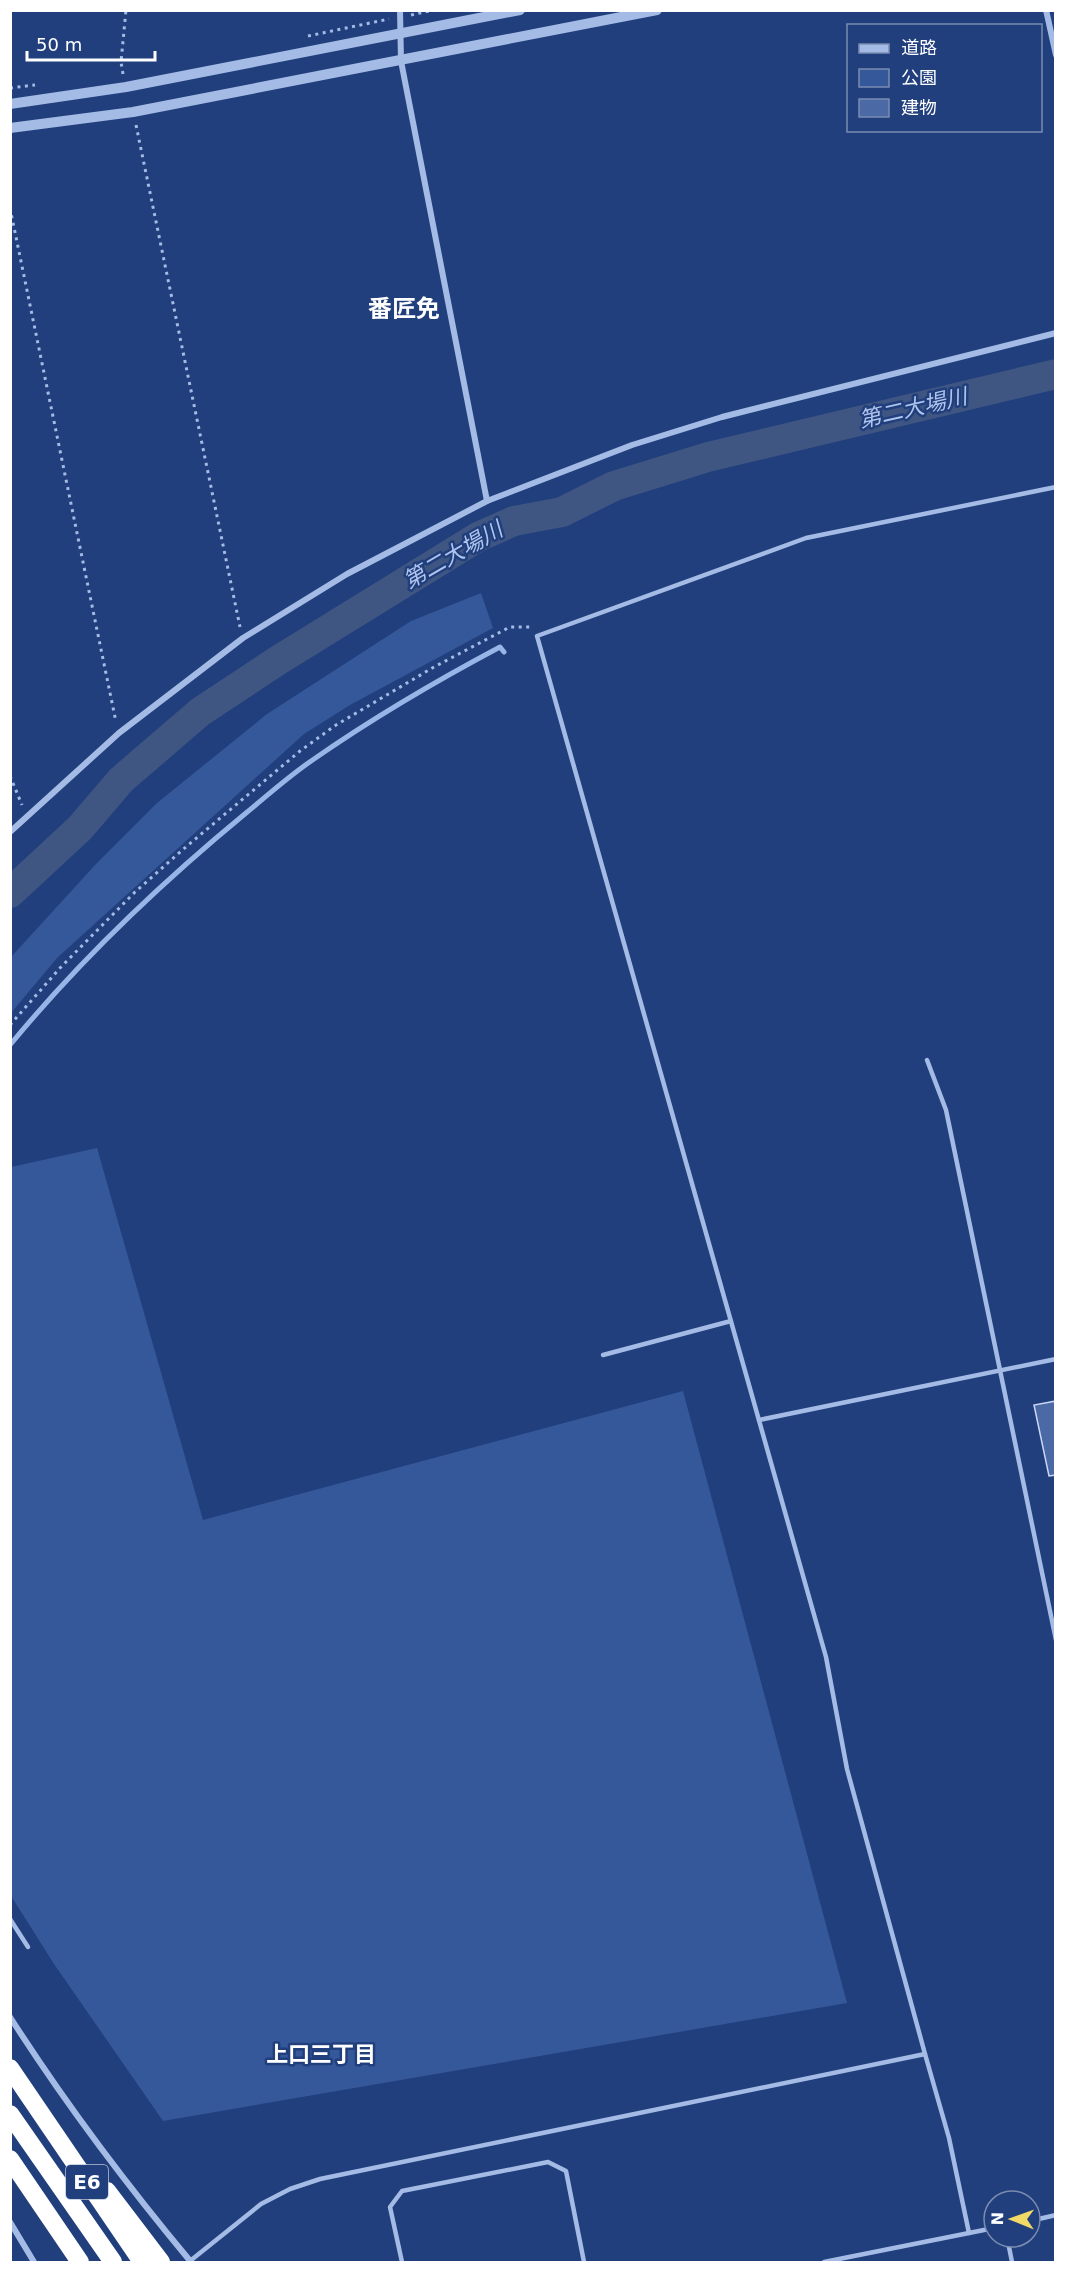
<svg xmlns="http://www.w3.org/2000/svg" width="1066" height="2273" font-family="'DejaVu Sans','Noto Sans JP',sans-serif">
<rect width="100%" height="100%" fill="#213f7c"/>
<!-- green -->
<g fill="#34589a">
<polygon points="481,593 493,628 350,705 304,734 57,958 11,1013 11,957 96,864 157,803 267,714 411,621"/>
<polygon points="97,1148 203,1520 683,1391 847,2003 163,2121 54,1964 11,1896 11,1167"/>
</g>
<g fill="none" stroke-linecap="round" stroke-linejoin="round">
<!-- stream -->
<path stroke="#98b5e7" stroke-width="5" d="M10,1045C80,960 161,883 246,813C268,795 290,775 314,759C373,718 436,681 500,647L504,652"/>
<!-- river -->
<polyline stroke="#3f5582" stroke-width="30" points="10,893 80,828 121,780 200,712 277,661 478,537 514,521 562,512 614,486 708,457 1056,374"/>
</g>
<!-- building -->
<polygon fill="#4a69a5" stroke="#c8d7f5" stroke-width="1.5" points="1056,1401 1056,1475 1049,1476 1034,1405"/>
<g fill="none" stroke-linecap="round" stroke-linejoin="round">
<!-- path -->
<g stroke="#a4bbe6" stroke-width="3" stroke-dasharray="3 4.5" stroke-linecap="butt">
<polyline points="411,15 434,10"/>
<polyline points="308,36 389,19"/>
<polyline points="123,74 121,62 126,10"/>
<polyline points="10,88 35,85"/>
<polyline points="136,125 240,627"/>
<polyline points="10,208 116,722"/>
<polyline points="10,776 22,805"/>
<polyline points="10,1025 60,968 135,892 187,846 300,751 336,725 434,667 510,627 531,627"/>
</g>
<!-- service -->
<g stroke="#a4bbe6" stroke-width="4.5">
<polyline points="927,1060 946,1110 1056,1640"/>
<polyline points="603,1355 731,1321"/>
<polyline points="759,1420 1056,1359"/>
<polyline points="10,1919 28,1947"/>
<polyline points="925,2054 949,2138 969,2233"/>
<polyline points="1030,2221 1056,2215"/>
<polyline points="1007,2237 1012,2262"/>
<polyline points="190,2261 261,2204 290,2189 320,2179 925,2054 847,1769 826,1657 537,636 806,538 1056,487"/>
<polyline points="402,2262 390,2207 402,2191 548,2162 566,2171 584,2262"/>
<polyline points="824,2262 994,2228"/>
</g>
<!-- minor -->
<g stroke="#a4bbe6" stroke-width="6">
<polyline points="400,10 401,61 487,501"/>
<polyline points="1046,10 1056,55"/>
<polyline points="10,832 119,733 243,638 347,574 487,501 632,445 722,417 1056,333"/>
<path d="M10,2017C65,2103 126,2184 191,2262"/>
<polyline points="10,2222 34,2262"/>
</g>
<!-- tertiary -->
<g stroke="#a4bbe6" stroke-width="10">
<polyline points="10,104 126,87 520,10"/>
<polyline points="10,128 133,112 657,10"/>
</g>
<!-- motorway -->
<g stroke="#fff" stroke-width="18">
<polyline points="10,2068 142,2262"/>
<polyline points="10,2114 113,2262"/>
<polyline points="10,2159 80,2262"/>
<polyline points="107,2191 161,2262"/>
</g>
</g>
<g text-anchor="middle" dominant-baseline="central" stroke-width="5" stroke-linejoin="round" paint-order="stroke">
<!-- shield labels -->
<rect fill="#213f7c" stroke="#bcc5d8" stroke-width="1.5" x="66" y="2165" width="42" height="34" rx="4.5"/>
<g font-size="20" font-weight="bold" fill="#fff">
<text x="87" y="2182">E6</text>
</g>
<!-- water labels -->
<g font-size="22" font-style="italic" fill="#afc5ee" stroke="#213f7c">
<text transform="translate(913 408) rotate(-13)">第二大場川</text>
<text transform="translate(453 555) rotate(-30)">第二大場川</text>
</g>
<!-- neighbourhood labels -->
<g font-size="22" font-weight="bold" fill="#fff" stroke="#213f7c">
<text x="321" y="2054">上口三丁目</text>
</g>
<!-- quarter labels -->
<g font-size="24" font-weight="bold" fill="#fff" stroke="#213f7c">
<text x="404" y="309">番匠免</text>
</g>
</g>
<!-- border -->
<rect width="1066" height="2273" fill="none" stroke="#ffffff" stroke-width="24"/>
<!-- legend -->
<rect x="847" y="24" width="195" height="108" fill="#213f7c" stroke="#7a8cb0" stroke-width="1.5"/>
<rect x="859" y="44" width="30" height="9" fill="#a4bbe6" stroke="#7a8cb0" stroke-width="1.5"/>
<text x="901" y="54" font-size="18" fill="#ffffff">道路</text>
<rect x="859" y="69" width="30" height="18" fill="#34589a" stroke="#7a8cb0" stroke-width="1.5"/>
<text x="901" y="84" font-size="18" fill="#ffffff">公園</text>
<rect x="859" y="99" width="30" height="18" fill="#4a69a5" stroke="#7a8cb0" stroke-width="1.5"/>
<text x="901" y="114" font-size="18" fill="#ffffff">建物</text>
<!-- north arrow -->
<g transform="translate(1012 2219) rotate(271)"><circle r="28" fill="#213f7c" stroke="#7a8cb0" stroke-width="1.5"/>
<path d="M0-4.5L10 22L0 15L-10 22Z" fill="#f2d866"/>
<text y="-9" font-size="16" font-weight="bold" text-anchor="middle" fill="#ffffff">N</text>
</g>
<!-- scale -->
<path d="M27 51v9h128v-9" fill="none" stroke="#ffffff" stroke-width="3"/>
<text x="36" y="51" font-size="18" fill="#ffffff" stroke="#213f7c" stroke-width="4.5" paint-order="stroke">50 m</text>
</svg>
